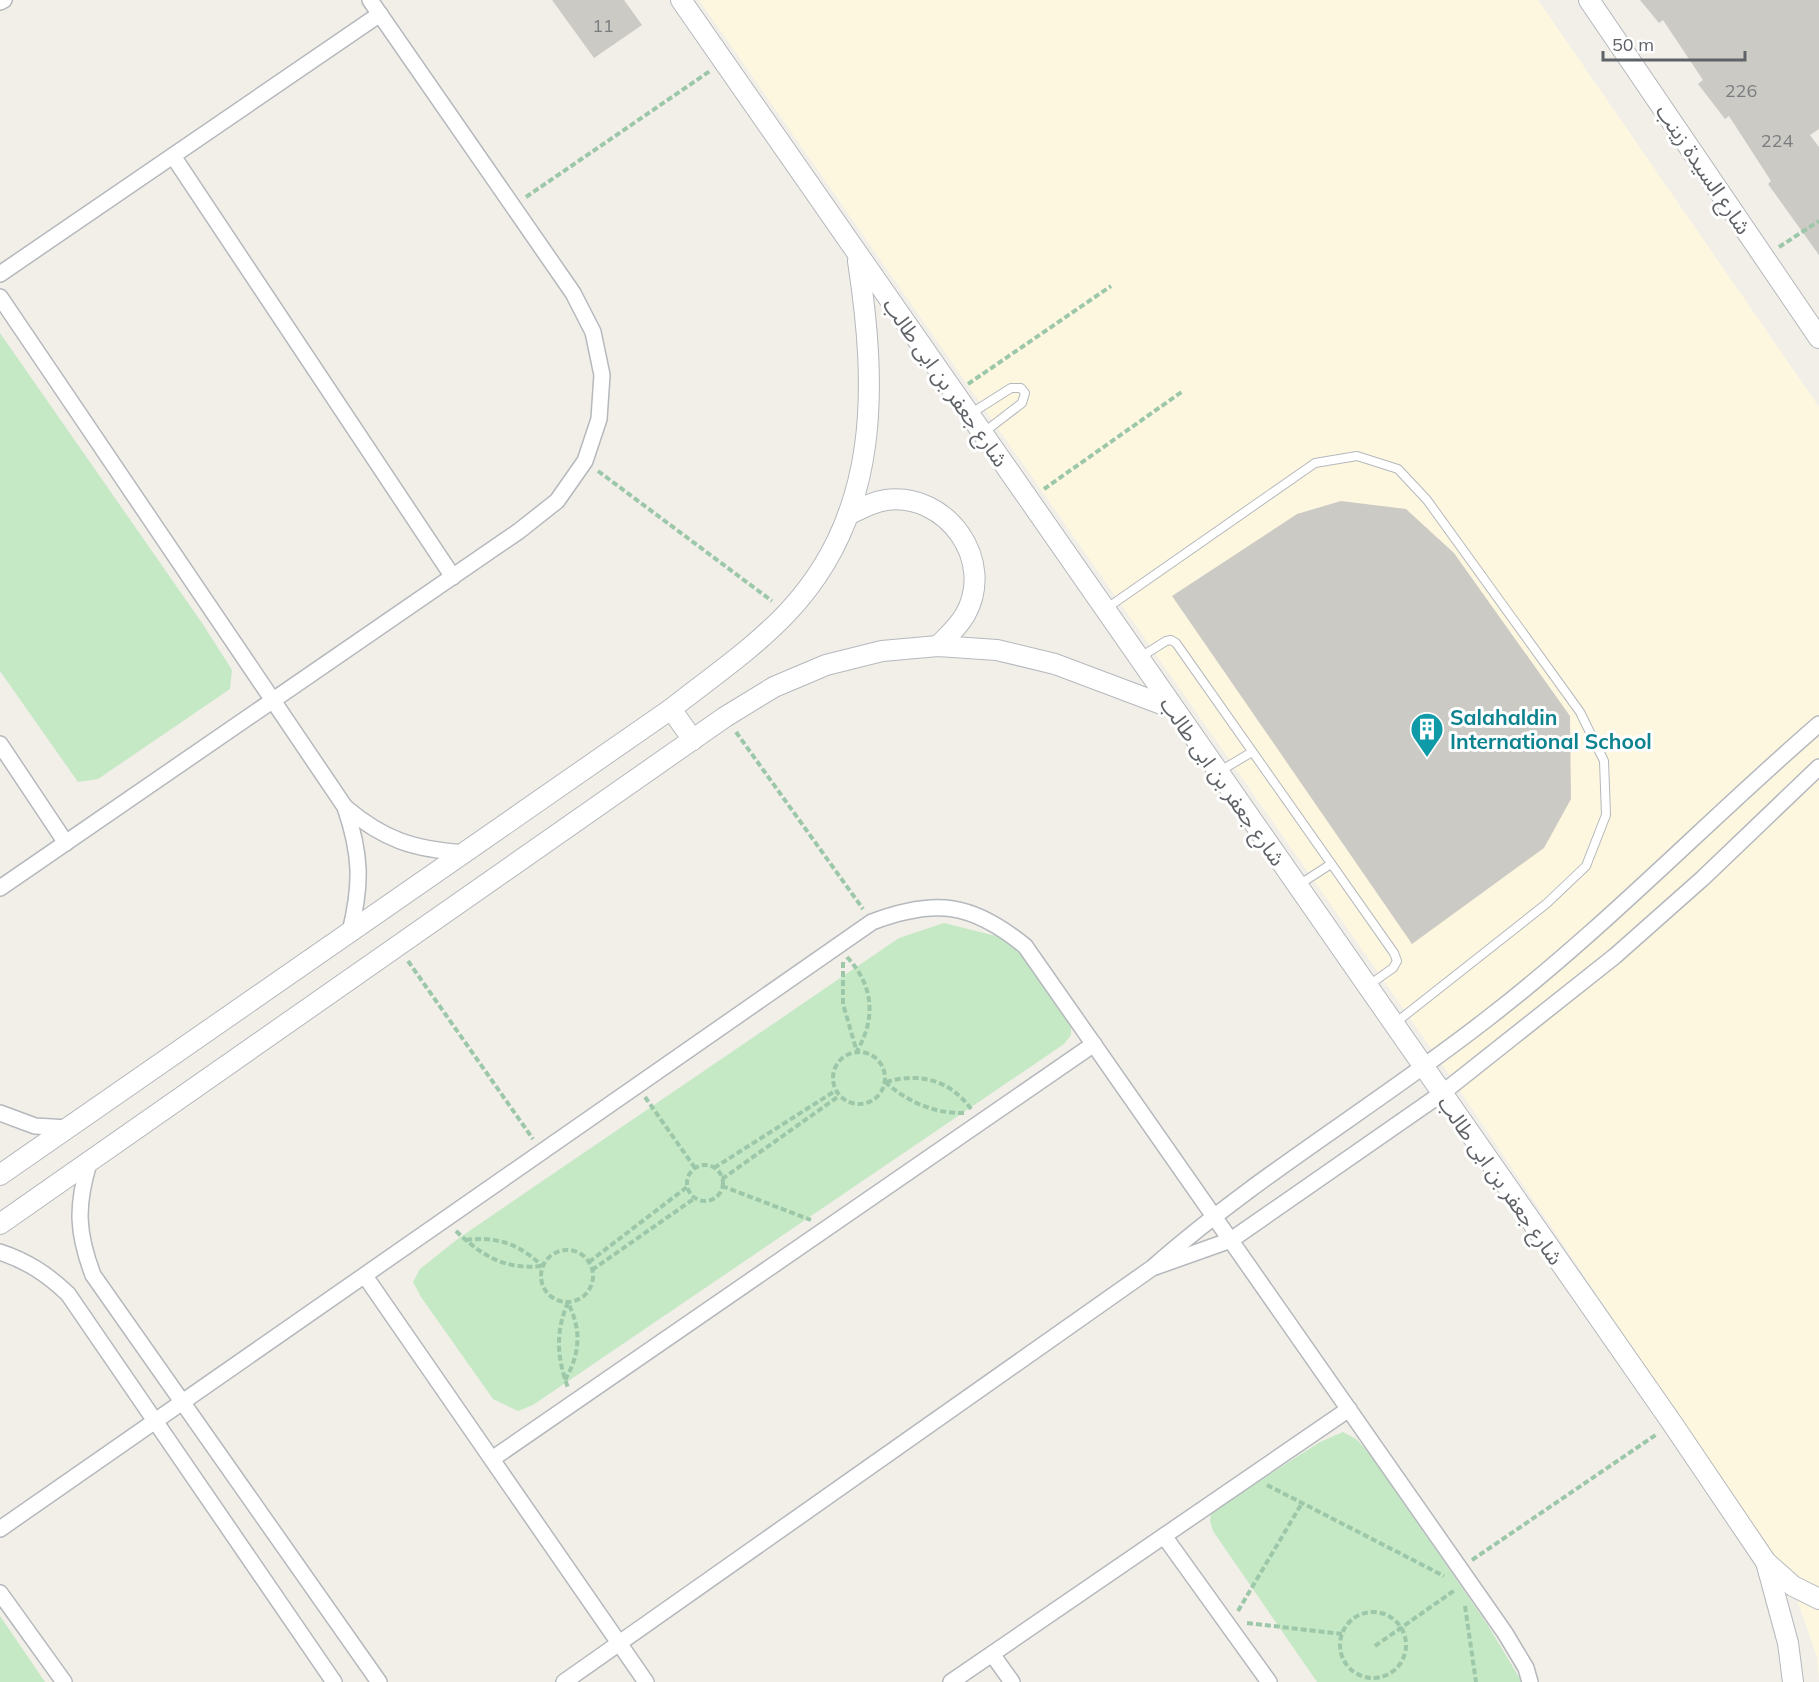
<svg xmlns="http://www.w3.org/2000/svg" width="1819" height="1682" font-family="Mulish,'Noto Sans Arabic',sans-serif">
<rect width="100%" height="100%" fill="#f1efe8"/>
<!-- commercial -->
<polygon fill="#fef7e0" points="699,0 1538,0 1819,407 1819,1682 1817,1657 1792,1585 1444,1067"/>
<!-- green -->
<g fill="#c5e8c5">
<polygon points="0,333 202,623 232,670 230,689 98,779 78,782 0,671"/>
<polygon points="944,923 1004,938 1033,965 1071,1020 1071,1035 1064,1044 533,1405 518,1411 493,1399 421,1297 413,1282 420,1269 459,1238 899,938"/>
<polygon points="1343,1432 1356,1439 1370,1454 1487,1624 1522,1682 1317,1682 1213,1531 1210,1521 1211,1513 1220,1506 1320,1442"/>
<polygon points="0,1616 45,1682 0,1682"/>
</g>
<!-- building -->
<g fill="#cccac5">
<polygon points="552,0 624,0 642,25 594,58"/>
<polygon points="1640,0 1819,0 1819,129 1810,135 1819,147 1819,255 1768,184 1771,181 1729,116 1725,119 1698,84 1703,80 1663,20 1659,23"/>
<polygon points="1341,501 1406,509 1454,553 1570,716 1571,799 1544,848 1412,944 1172,596 1297,514"/>
</g>
<g fill="none" stroke-linecap="round" stroke-linejoin="round">
<defs>
<g id="service">
<polyline points="970,414 1011,388 1021,388 1025,393 1022,403 983,433"/>
<polyline points="1107,608 1315,463 1357,456 1398,469 1427,500 1580,712 1604,761 1606,815 1586,866 1546,904 1394,1024"/>
<polyline points="1139,658 1166,641 1171,640 1176,643 1394,953 1397,961 1393,968 1369,985"/>
<polyline points="1220,771 1252,752"/>
<polyline points="1297,886 1331,864"/>
</g>
<g id="minor">
<polyline points="0,2 4,0"/>
<polyline points="173,156 453,577"/>
<polyline points="0,274 380,14"/>
<path d="M0,297L345,807C361,854 362,883 350,932"/>
<polyline points="0,744 66,843"/>
<path d="M345,807C384,840 413,849 464,853"/>
<polyline points="0,888 519,531 557,501 585,461 599,419 602,375 593,332 573,293 370,0"/>
<polyline points="0,1113 35,1126 68,1128"/>
<path d="M89,1163C76,1206 77,1233 93,1275L379,1682"/>
<path d="M0,1252C27,1261 47,1274 68,1294L334,1682"/>
<polyline points="1155,1267 1231,1240 1441,1094 1615,956 1703,878 1819,767"/>
<polyline points="365,1276 646,1682"/>
<polyline points="492,1459 1094,1044"/>
<path d="M0,1529L872,922C936,898 972,903 1025,946L1505,1633L1526,1668L1530,1682"/>
<polyline points="1164,1536 1269,1682"/>
<polyline points="0,1593 64,1682"/>
<polyline points="992,1654 1012,1682"/>
<path d="M564,1682L1152,1268C1256,1176 1377,1105 1487,1019C1605,928 1707,821 1819,724"/>
<polyline points="951,1682 1349,1409"/>
</g>
<g id="tertiary">
<polyline points="681,0 1672,1423 1766,1562 1793,1586 1819,1599"/>
<polyline points="1589,0 1819,338"/>
<path d="M848,515C860,509 872,502 886,500C947,492 996,561 965,615C958,627 948,636 938,646"/>
<polyline points="671,709 693,740"/>
<path d="M0,1175L671,709C710,678 753,649 787,613C881,514 877,386 858,261"/>
<polyline points="0,1224 725,717 774,687 826,665 882,651 938,646 997,650 1055,664 1172,708"/>
<polyline points="1766,1562 1788,1643 1793,1682"/>
</g>
</defs>
<!-- service casing -->
<use href="#service" stroke="#b5b8bc" stroke-width="10"/>
<!-- minor casing -->
<use href="#minor" stroke="#b5b8bc" stroke-width="18"/>
<!-- tertiary casing -->
<use href="#tertiary" stroke="#b5b8bc" stroke-width="22"/>
<!-- path -->
<g stroke="#9cc7a9" stroke-width="4" stroke-dasharray="6 3" stroke-linecap="butt">
<polyline points="526,197 710,71"/>
<polyline points="1779,247 1819,221"/>
<polyline points="968,384 1111,286"/>
<polyline points="598,471 772,601"/>
<polyline points="1044,489 1183,391"/>
<polyline points="736,732 863,909"/>
<path d="M847,957C874,986 876,1018 857,1051"/>
<polyline points="408,961 533,1139"/>
<polyline points="843,962 843,1004 857,1052"/>
<circle cx="859" cy="1078" r="26"/>
<path d="M885,1082C908,1102 934,1114 966,1113"/>
<path d="M886,1082C920,1072 950,1080 971,1109"/>
<polyline points="645,1097 695,1168"/>
<circle cx="705" cy="1183" r="18"/>
<polyline points="714,1168 835,1091"/>
<polyline points="722,1179 839,1096"/>
<polyline points="722,1186 811,1220"/>
<path d="M456,1231C482,1256 505,1270 542,1266"/>
<path d="M466,1240C496,1236 520,1244 542,1266"/>
<circle cx="567" cy="1276" r="26"/>
<polyline points="589,1262 687,1187"/>
<polyline points="592,1270 695,1198"/>
<path d="M568,1302C555,1333 557,1357 568,1388"/>
<path d="M565,1380C580,1354 582,1330 568,1303"/>
<polyline points="1267,1485 1444,1576"/>
<polyline points="1472,1560 1657,1434"/>
<polyline points="1465,1606 1476,1682"/>
<polyline points="1238,1611 1302,1503"/>
<circle cx="1373" cy="1645" r="33"/>
<polyline points="1247,1623 1342,1634"/>
<polyline points="1375,1646 1455,1590"/>
</g>
<!-- service -->
<use href="#service" stroke="#fff" stroke-width="8"/>
<!-- minor -->
<use href="#minor" stroke="#fff" stroke-width="15"/>
<!-- tertiary -->
<use href="#tertiary" stroke="#fff" stroke-width="20"/>
</g>
<!-- icons -->
<defs>
<symbol id="building-pin" viewBox="-11 -11 22 30"><path d="M0 17L-7.5 6A9.5 9.5 0 1 1 7.5 6Z" fill="#0f9aa8" stroke="#fff"/><path d="M-4-6H4V6H1V3H-1V6H-4ZM-2.5-4.3h1.7v1.8h-1.7ZM.8-4.3h1.7v1.8H.8ZM-2.5-1h1.7V.8h-1.7ZM.8-1h1.7V.8H.8Z" fill="#fff"/></symbol>
</defs>
<g fill-rule="evenodd">
<use href="#building-pin" x="1408" y="710" width="38" height="52"/>
</g>
<g text-anchor="middle" dominant-baseline="central" stroke-width="6" stroke-linejoin="round" paint-order="stroke">
<!-- number labels -->
<g font-size="18" fill="#7a7d7f">
<text x="603" y="25">11</text>
<text x="1741" y="90">226</text>
<text x="1777" y="140">224</text>
</g>
<!-- street labels -->
<g font-size="21" fill="#5f6368" stroke="#fff">
<text transform="translate(1704 169) rotate(56)">شارع السيدة زينب</text>
<text transform="translate(946 382) rotate(55)">شارع جعفر بن ابى طالب</text>
<text transform="translate(1223 781) rotate(55)">شارع جعفر بن ابى طالب</text>
<text transform="translate(1501 1180) rotate(55)">شارع جعفر بن ابى طالب</text>
</g>
<!-- culture labels -->
<g font-size="21" font-weight="bold" fill="#0d838f" stroke="#fff" text-anchor="start">
<text x="1450" y="717">Salahaldin<tspan x="1450" dy="24">International School</tspan></text>
</g>
</g>
<!-- scale -->
<path d="M1603 51v9h142v-9" fill="none" stroke="#5f6368" stroke-width="3"/>
<text x="1612" y="51" font-size="18" fill="#5f6368" stroke="#ffffff" stroke-width="4.5" paint-order="stroke">50 m</text>
</svg>
